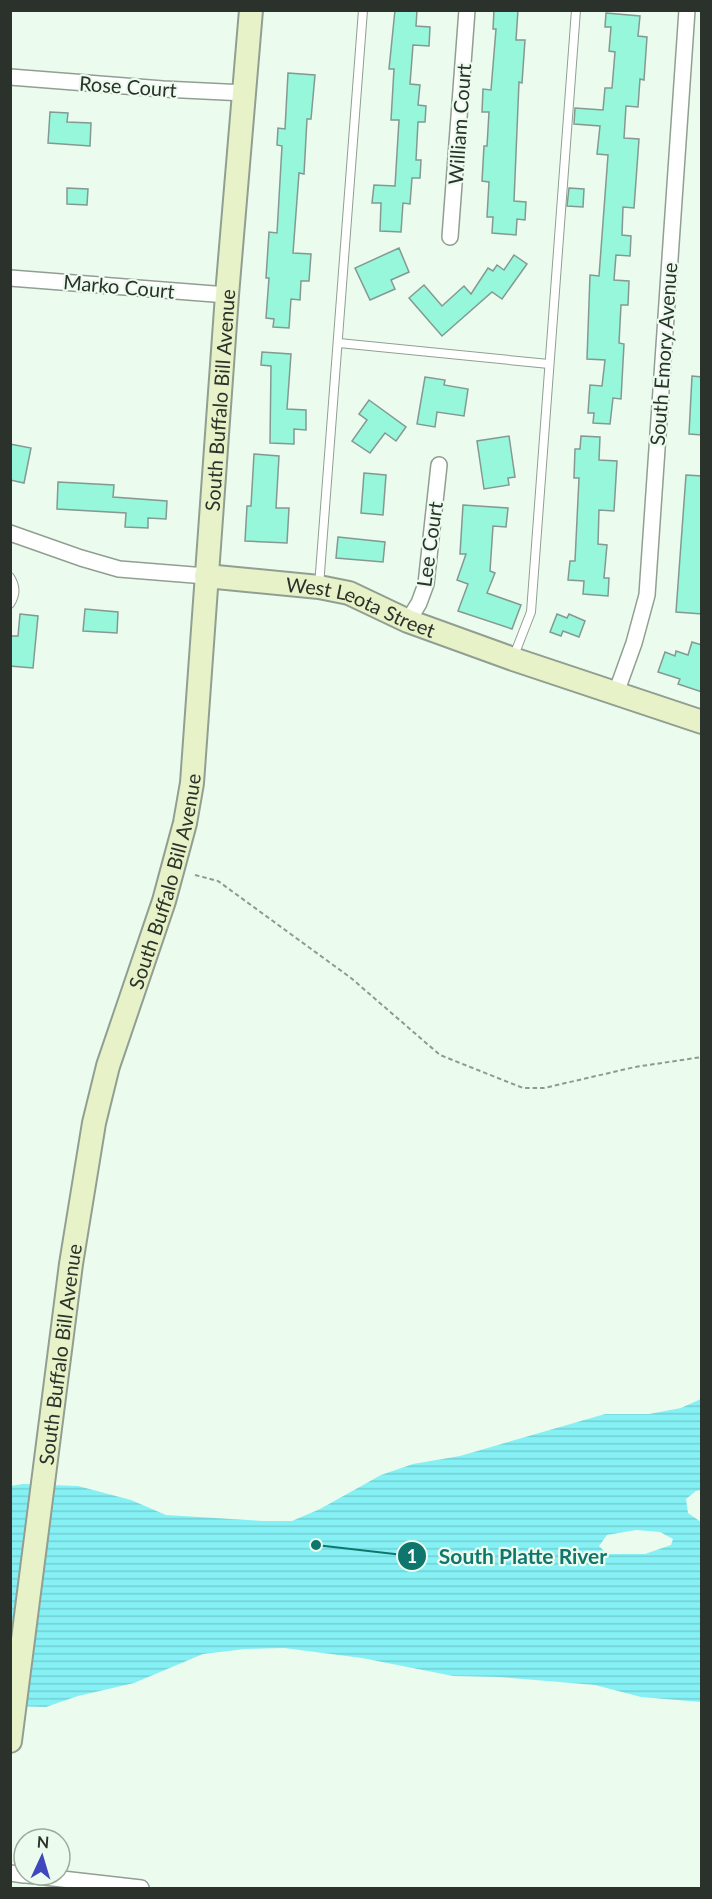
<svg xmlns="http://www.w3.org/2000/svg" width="712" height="1899" font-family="Lato,sans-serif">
<defs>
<pattern id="water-rules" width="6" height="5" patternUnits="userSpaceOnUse" patternTransform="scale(1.5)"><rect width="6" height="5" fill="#85f1f5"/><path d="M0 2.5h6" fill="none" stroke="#73cfd2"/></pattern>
</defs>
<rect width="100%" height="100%" fill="#ebfbed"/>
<!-- water -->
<path fill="url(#water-rules)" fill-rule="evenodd" d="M701,1399V1490L696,1491L686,1499L688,1513L701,1522V1702L641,1697L595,1685L499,1677L453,1676L362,1658L284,1648L245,1649L203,1654L134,1683L78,1696L46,1707L11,1706L10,1486L23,1484L78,1486L131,1500L166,1515L263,1521H292L320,1509L381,1475L413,1464L460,1456L605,1414H649L681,1408ZM636,1530L660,1532L673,1539L671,1545L645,1554H607L599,1546L607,1535Z"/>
<!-- building -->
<g fill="#96f7da" stroke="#859993" stroke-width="1.5">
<polygon points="395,10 417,10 416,26 430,27 429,46 413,45 410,84 420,85 418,105 426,106 425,122 418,122 416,160 421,160 420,178 412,178 410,204 403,203 401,232 380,231 381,203 372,203 374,185 395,186 399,120 391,120 394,69 389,69"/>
<polygon points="494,10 518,10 516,40 525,40 522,83 519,82 514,201 526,202 525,220 517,219 516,235 492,233 493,217 487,217 489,182 482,181 484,146 487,146 489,112 482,112 483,89 491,90 496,29 493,29"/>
<polygon points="606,13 640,16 638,36 647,37 644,80 640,79 638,107 626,106 624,138 639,139 634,208 623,207 622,235 631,236 630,256 616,255 614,280 629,281 628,305 621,305 619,343 624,344 621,399 613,398 610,424 593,423 594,413 588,413 590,385 602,386 605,360 587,359 590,275 599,276 608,155 597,154 600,126 574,124 575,108 603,110 605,88 612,88 615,52 609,51 611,27 605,27"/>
<polygon points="288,73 315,75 311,119 307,119 304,174 299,173 293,253 311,254 309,281 301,281 300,300 291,299 289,328 273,327 274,319 266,318 269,278 266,278 269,232 277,233 282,146 277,145 278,128 285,129"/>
<polygon points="50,112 68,113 67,122 91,123 90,146 48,143"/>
<polygon points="67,188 88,189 87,205 67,204"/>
<polygon points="569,188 584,189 583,207 567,206"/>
<polygon points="399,248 409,272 391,280 395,289 370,300 355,268"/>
<polygon points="514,255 527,264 502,299 492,292 442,336 409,298 424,285 442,306 464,286 471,294 488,268 493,271 497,265 504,270"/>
<polygon points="262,352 291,354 287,409 306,410 306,430 294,429 294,444 270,443 271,366 261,365"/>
<polygon points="692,376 702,377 702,435 689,434"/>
<polygon points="425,377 445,380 444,385 468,389 464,416 437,412 435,427 417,424"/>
<polygon points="369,400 406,427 396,441 385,433 370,453 352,441 367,420 359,414"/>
<polygon points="509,436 515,477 508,478 509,485 484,489 477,441"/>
<polygon points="581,436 600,437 599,460 617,461 614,511 599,510 598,544 607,545 604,578 609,578 608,596 583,594 584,581 568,580 570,561 575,561 579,478 574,478 575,449 580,449"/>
<polygon points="10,444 31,448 24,483 10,480"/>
<polygon points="254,454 279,456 276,508 289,508 287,543 245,541 247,506 251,506"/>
<polygon points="364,473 386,475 383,515 361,513"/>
<polygon points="686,475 702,476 702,614 676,612"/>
<polygon points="58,482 114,485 113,497 167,501 166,519 148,518 148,528 125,527 126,513 57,509"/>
<polygon points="463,505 508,508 506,527 493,526 490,571 495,573 487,593 521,605 512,629 458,611 468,584 457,580 466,554 460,554"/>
<polygon points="338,537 385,542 383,562 336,558"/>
<polygon points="85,609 118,612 117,633 83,631"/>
<polygon points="20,614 38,616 33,668 10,666 10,636 18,636"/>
<polygon points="557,614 567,618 569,614 585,621 579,637 563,631 561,636 550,632"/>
<polygon points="692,642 702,645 702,692 678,684 680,679 658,672 665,652 675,656 676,651 688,655"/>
</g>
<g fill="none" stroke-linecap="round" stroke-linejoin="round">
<defs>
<g id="lane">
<polyline points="339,343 549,364"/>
<path d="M10,577C16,587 16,594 10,604"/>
<polyline points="319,586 363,10"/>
<polyline points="513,658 531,612 576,10"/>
</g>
<g id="street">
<polyline points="10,77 163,89 245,93"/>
<polyline points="450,237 467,10"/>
<polyline points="10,278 227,295"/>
<polyline points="10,533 81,558 119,569 206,576"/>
<polyline points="408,621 419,603 426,584 439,465"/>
<polyline points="616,693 634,643 647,595 687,10"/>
<polyline points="10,1873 24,1875"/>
<polyline points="27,1875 141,1888"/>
</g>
<g id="secondary">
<path id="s1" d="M206,576L319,587L349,593L408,621L513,659L702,722"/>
<path id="s2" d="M10,1741L71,1264L94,1123L108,1066L164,901L185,823L192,783L227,295L251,10"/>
</g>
</defs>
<!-- lane casing -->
<use href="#lane" stroke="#919f92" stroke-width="10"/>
<!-- street casing -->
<use href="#street" stroke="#919f92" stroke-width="18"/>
<!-- secondary casing -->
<use href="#secondary" stroke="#919f92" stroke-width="26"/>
<!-- path -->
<polyline stroke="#8f9b90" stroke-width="2" stroke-dasharray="4.5 3" stroke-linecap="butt" points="195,875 218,881 351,978 440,1055 523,1088 544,1088 635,1067 702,1057"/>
<!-- lane -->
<use href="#lane" stroke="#fff" stroke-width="8"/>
<!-- street -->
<use href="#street" stroke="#fff" stroke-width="15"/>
<!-- secondary -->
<use href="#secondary" stroke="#e7f2c8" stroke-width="22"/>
</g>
<g text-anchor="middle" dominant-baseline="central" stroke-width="4.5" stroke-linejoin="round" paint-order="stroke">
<!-- street labels -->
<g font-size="20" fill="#2b312b" stroke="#ebfbed">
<text transform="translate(128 86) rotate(4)">Rose Court</text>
<text transform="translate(459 124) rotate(-86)">William Court</text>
<text transform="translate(119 286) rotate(5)">Marko Court</text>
<text transform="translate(663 354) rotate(-86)">South Emory Avenue</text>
<text stroke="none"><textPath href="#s2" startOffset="1362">South Buffalo Bill Avenue</textPath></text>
<text transform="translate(429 544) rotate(-82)">Lee Court</text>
<text stroke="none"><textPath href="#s1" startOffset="159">West Leota Street</textPath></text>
<text stroke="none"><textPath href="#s2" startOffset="876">South Buffalo Bill Avenue</textPath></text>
<text stroke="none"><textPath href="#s2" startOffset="390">South Buffalo Bill Avenue</textPath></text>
</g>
</g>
<!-- callouts -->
<path fill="none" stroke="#0f766e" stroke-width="2" d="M316 1545L412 1556"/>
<g fill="#0f766e" stroke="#ebfbed" stroke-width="2">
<circle cx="316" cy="1545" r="6"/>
<circle cx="412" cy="1556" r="15"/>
</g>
<g font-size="18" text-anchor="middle" font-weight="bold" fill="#fff">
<text x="412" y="1563">1</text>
</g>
<g font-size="21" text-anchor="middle" font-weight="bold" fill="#0f766e" stroke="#ebfbed" stroke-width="4.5" stroke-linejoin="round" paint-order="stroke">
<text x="523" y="1564">South Platte River</text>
</g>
<!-- border -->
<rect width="712" height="1899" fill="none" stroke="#2b312b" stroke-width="24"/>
<!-- north arrow -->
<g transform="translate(42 1857) rotate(4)"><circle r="28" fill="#ebfbed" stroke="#9eaa9f" stroke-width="1.5"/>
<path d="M0-4.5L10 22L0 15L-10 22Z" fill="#3f48bd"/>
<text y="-9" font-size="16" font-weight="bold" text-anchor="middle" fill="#2b312b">N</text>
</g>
</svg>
